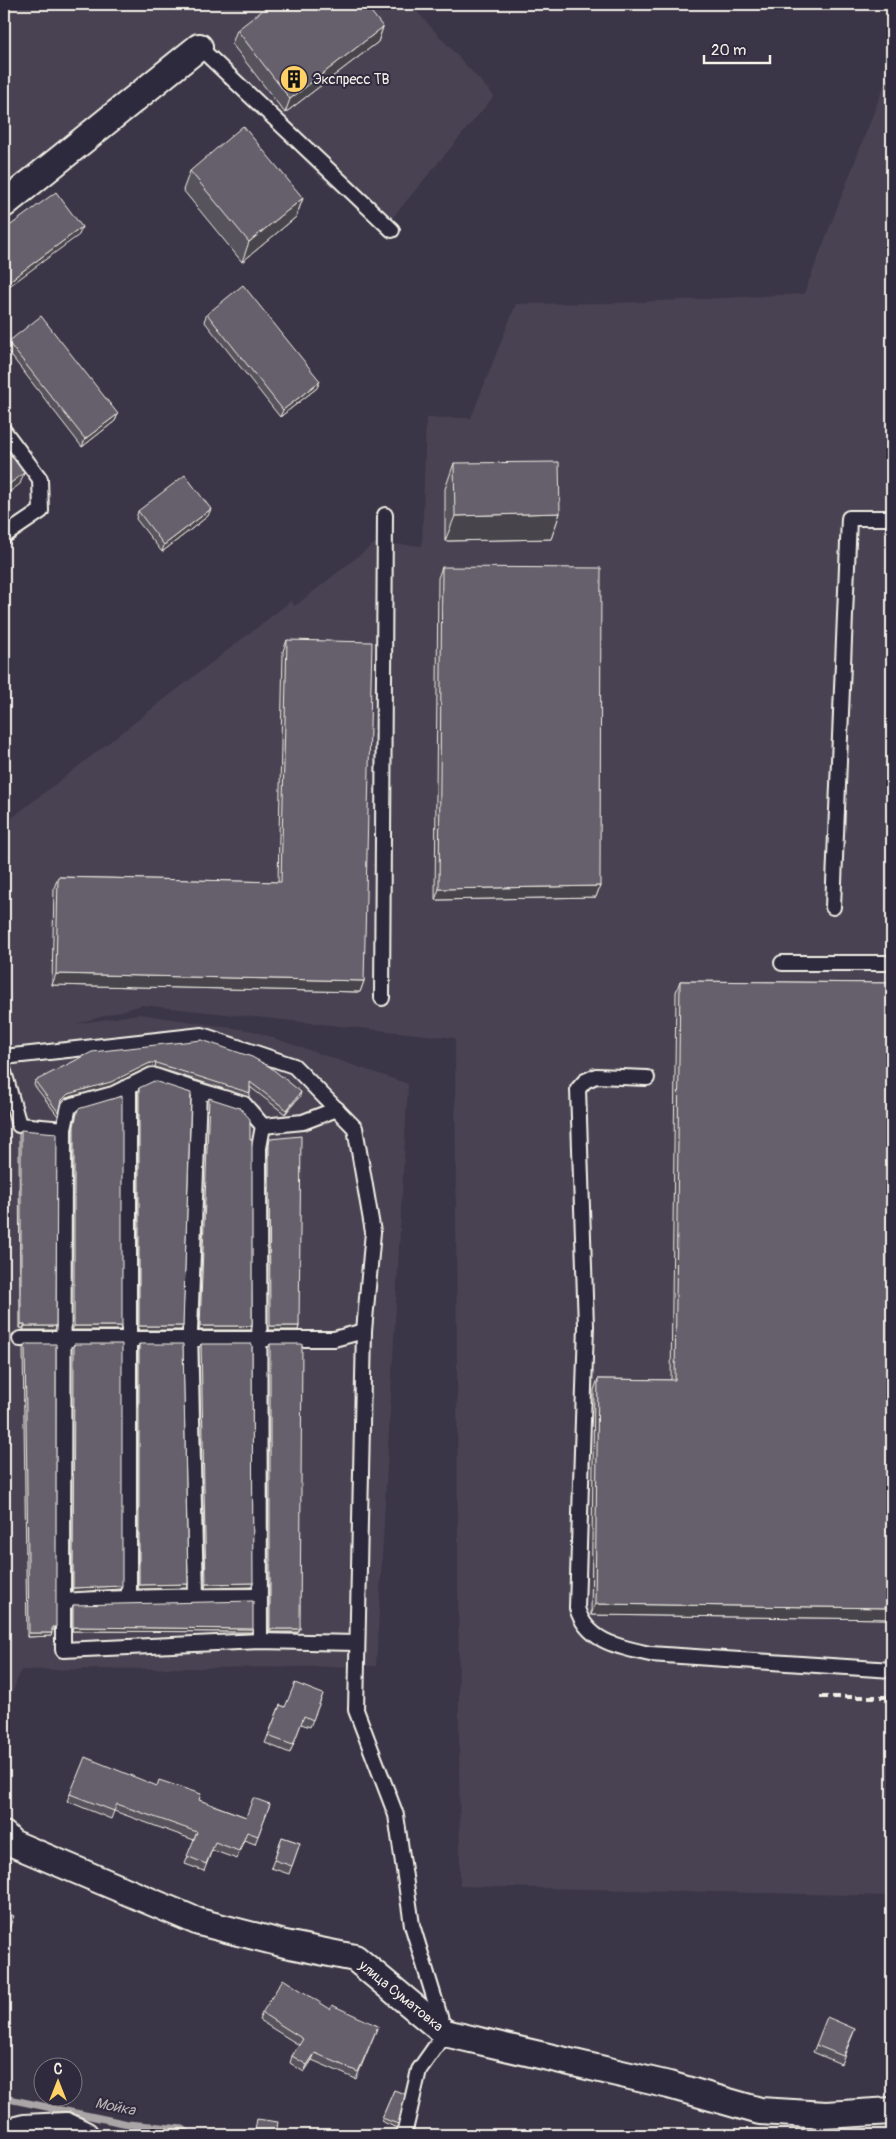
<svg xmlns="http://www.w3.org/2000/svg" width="896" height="2139" font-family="Pangolin,sans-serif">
<rect width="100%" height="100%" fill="#3b3647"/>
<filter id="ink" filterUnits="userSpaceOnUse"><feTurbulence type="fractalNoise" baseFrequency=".02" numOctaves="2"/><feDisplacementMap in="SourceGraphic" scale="10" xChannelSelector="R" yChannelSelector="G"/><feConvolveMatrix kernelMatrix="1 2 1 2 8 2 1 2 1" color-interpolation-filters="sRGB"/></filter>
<g filter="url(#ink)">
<!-- built -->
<g fill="#484352">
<polygon points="4,4 410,4 494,96 382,230 322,179 200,53 4,211"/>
<polygon points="892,65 892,1896 460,1886 455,1038 142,1005 76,1024 139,1014 253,1031 408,1084 376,1666 21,1670 4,1714 4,824 291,601 295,606 375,543 422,546 426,418 471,418 516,304 620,303 804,294"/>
</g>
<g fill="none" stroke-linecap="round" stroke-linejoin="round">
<!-- stream -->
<polyline stroke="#aaa6a7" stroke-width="7" points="4,2098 128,2124 183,2129 191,2135"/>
<defs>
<g id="service">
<polyline points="199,47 392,230"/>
<polyline points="4,431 40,479 41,511 4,536"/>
<polyline points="833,907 849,518 892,518"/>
<polyline points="782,963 892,963"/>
<polyline points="382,998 385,515"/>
<polyline points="4,1057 202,1035 294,1066 355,1128 373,1232 364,1331 334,1339 20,1339"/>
<polyline points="4,1072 19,1125 64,1129"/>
<path d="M647,1078L596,1076L585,1081L578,1089L586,1326L577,1608C587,1642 619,1647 650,1654L892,1670"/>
<polyline points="129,1086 129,1597"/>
<polyline points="191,1088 244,1104 263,1126 259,1148 260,1641"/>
<polyline points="263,1126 303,1122 337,1109"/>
<polyline points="364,1331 356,1710 396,1815 412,1925 445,2033 419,2070 404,2135"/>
<path d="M196,1596L190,1331L199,1091L152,1075L113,1094L69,1106L64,1129L63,1601C128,1597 193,1596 259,1596"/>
<polyline points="63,1601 63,1650 260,1641 357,1643"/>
</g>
<g id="minor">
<polyline points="4,204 199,47"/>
<polyline points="4,1835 12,1843 199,1922 285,1944 355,1958 445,2033 669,2085 760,2111 826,2115 892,2111"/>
<polyline points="4,2133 24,2128 66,2126 85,2135"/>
</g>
</defs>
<!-- service casing -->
<use href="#service" stroke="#f4f1e8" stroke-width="18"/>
<!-- minor casing -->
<use href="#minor" stroke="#f4f1e8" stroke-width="30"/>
<!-- service -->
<use href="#service" stroke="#2f2a3d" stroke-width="14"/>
<!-- minor -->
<use href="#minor" stroke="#2f2a3d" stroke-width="26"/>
<!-- rail -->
<polyline stroke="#f4f1e8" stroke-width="4" stroke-dasharray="8 4" stroke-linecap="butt" points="820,1697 892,1697"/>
</g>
<!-- wall -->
<g fill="#57535d" stroke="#f4f1e8">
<polygon points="383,27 378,42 285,113 232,44 237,30"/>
<polygon points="190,171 303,198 296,217 242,262 183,190"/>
<polygon points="207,314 317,388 280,417 204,321"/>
<polygon points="8,342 118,414 115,421 82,447 6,349"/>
<polygon points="454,463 560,513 551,539 445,541 445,489"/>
<polygon points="138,511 208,516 162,552 136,519"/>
<polygon points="442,567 600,886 596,897 435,900 438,578"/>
<polygon points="287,640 364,981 360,992 52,985 54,888 58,877 278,882 283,651"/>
<polygon points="680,981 892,983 892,1619 591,1615 594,1390 598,1379 671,1380 676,992"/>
<polygon points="202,1040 300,1096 285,1114 250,1087 250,1093 249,1097 155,1067 149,1067 110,1086 66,1098 61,1103 58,1116 34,1085 35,1081"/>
<polygon points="139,1088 183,1326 181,1330 138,1330 138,1092"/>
<polygon points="209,1098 250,1140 252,1326 251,1330 199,1330 207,1102"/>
<polygon points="78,1109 122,1326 120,1330 72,1330 73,1130"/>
<polygon points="21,1130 56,1326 55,1330 23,1330 23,1328 20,1328 19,1134"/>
<polygon points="270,1139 299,1326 298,1330 268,1330 268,1149"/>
<polygon points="25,1344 54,1630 52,1630 51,1636 27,1637 23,1348"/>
<polygon points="74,1344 120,1589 72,1592 72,1348"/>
<polygon points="139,1344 188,1584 187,1588 138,1589 138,1348"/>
<polygon points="201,1344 253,1583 251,1587 205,1588 199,1348"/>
<polygon points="270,1344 300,1629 298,1632 269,1632 268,1348"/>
<polygon points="73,1605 253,1629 251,1632 72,1631 72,1609"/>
<polygon points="323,1694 310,1727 301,1724 290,1753 265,1743 280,1705 285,1707"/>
<polygon points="157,1786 199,1800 246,1817 270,1804 255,1844 244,1840 237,1859 212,1850 204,1871 185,1864 194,1840 114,1811 111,1819 67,1801 70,1794"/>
<polygon points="282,1837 300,1843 289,1874 271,1868"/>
<polygon points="330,2009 378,2026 356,2079 312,2060 304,2072 290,2063 292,2056 299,2045 259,2020 262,2013"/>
<polygon points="855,2029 841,2064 813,2052 816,2045"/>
<polygon points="394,2090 398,2124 397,2128 381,2121"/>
</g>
<!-- shaded-wall -->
<g fill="#47444c" stroke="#f4f1e8">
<polygon points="383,27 378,42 285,113 290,99"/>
<polygon points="303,198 296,217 242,262 249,242"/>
<polygon points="82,227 79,235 4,290 4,285"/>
<polygon points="320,381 317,388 280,417 283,410"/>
<polygon points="118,414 115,421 82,447 85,439"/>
<polygon points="24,473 20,484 4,496 4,488"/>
<polygon points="211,509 208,516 162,552 164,545"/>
<polygon points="560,513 551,539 445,541 455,516"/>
<polygon points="600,886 596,897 435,900 439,889"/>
<polygon points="56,974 364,981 360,992 52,985"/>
<polygon points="150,1063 156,1063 155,1067 149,1067 110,1086 66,1098 61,1104 62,1100 68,1094"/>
<polygon points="301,1092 300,1096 285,1114 287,1110"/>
<polygon points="21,1324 25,1324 23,1328 20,1328"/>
<polygon points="25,1326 56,1326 55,1330 23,1330"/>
<polygon points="74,1326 122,1326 120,1330 72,1330"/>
<polygon points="139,1326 183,1326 181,1330 138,1330"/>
<polygon points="200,1326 252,1326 251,1330 199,1330"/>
<polygon points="270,1326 299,1326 298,1330 268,1330"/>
<polygon points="253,1583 251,1587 205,1588 206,1584"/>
<polygon points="188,1584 187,1588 138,1589 139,1585"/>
<polygon points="122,1586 120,1589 72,1592 73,1588"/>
<polygon points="595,1604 892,1608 892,1619 591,1615"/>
<polygon points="73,1627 253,1629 251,1632 72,1631"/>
<polygon points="270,1629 300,1629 298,1632 269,1632"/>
<polygon points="29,1633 52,1633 51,1636 27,1637"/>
<polygon points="315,2053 312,2060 304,2072 307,2065"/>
</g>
<!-- building -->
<g fill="#65616c" stroke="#f4f1e8">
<polygon points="271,4 365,4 383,27 290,99 237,30"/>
<polygon points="243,126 303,198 249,242 190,171"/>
<polygon points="56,192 82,227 4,285 4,230"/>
<polygon points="243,285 320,381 283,410 207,314"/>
<polygon points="41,316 118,414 85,439 8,342"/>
<polygon points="4,446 24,473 4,488"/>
<polygon points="559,462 560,513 455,516 454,463"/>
<polygon points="185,475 211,509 164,545 138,511"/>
<polygon points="442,567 601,568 600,886 439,889"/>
<polygon points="287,640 372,642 364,981 56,974 58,877 281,882"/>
<polygon points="680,981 892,983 892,1608 595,1604 598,1379 675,1380"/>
<polygon points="202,1040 252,1057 270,1067 301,1092 287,1110 250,1082 250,1093 156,1063 150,1063 111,1082 68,1094 62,1100 59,1113 35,1081 92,1052"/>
<polygon points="154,1081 191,1093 183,1326 139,1326 139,1088"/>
<polygon points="122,1096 122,1326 74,1326 74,1126 78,1109"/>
<polygon points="209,1098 240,1108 250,1119 250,1140 252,1140 252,1326 200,1326"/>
<polygon points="21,1130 57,1133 56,1326 25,1326 25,1324 21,1324"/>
<polygon points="301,1136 299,1326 270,1326 269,1145 270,1139"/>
<polygon points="25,1344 56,1344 56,1627 52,1627 52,1633 29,1633"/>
<polygon points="74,1344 122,1344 122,1586 73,1588"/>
<polygon points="139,1344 183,1344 188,1584 139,1585"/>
<polygon points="201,1344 252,1344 253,1583 206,1584"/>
<polygon points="270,1344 302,1344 300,1629 270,1629"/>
<polygon points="253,1601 253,1629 73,1627 73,1605"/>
<polygon points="295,1683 323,1694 313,1720 304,1716 293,1745 268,1736 280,1705 285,1707"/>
<polygon points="85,1757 157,1786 159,1780 201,1794 199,1800 246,1817 253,1798 270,1804 258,1836 247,1832 239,1851 215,1842 206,1864 187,1856 197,1832 117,1804 114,1811 70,1794"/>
<polygon points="282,1837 300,1843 292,1866 274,1860"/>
<polygon points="4,1911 14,1916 4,1940"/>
<polygon points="283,1979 330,2009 332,2005 378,2026 358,2072 315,2053 307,2065 292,2056 303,2039 262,2013"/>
<polygon points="827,2017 855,2029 843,2056 816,2045"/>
<polygon points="394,2090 405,2094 398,2124 382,2118"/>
<polygon points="257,2119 278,2122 276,2135 254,2135"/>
</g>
</g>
<!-- icons -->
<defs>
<symbol id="building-disc" viewBox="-11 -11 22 22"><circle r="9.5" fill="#ffd166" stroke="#2f2a3d"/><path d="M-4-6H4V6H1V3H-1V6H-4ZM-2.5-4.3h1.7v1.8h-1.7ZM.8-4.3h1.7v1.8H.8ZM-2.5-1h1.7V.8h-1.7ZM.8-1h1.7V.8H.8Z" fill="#111"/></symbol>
</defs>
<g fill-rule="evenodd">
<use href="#building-disc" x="278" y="63" width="32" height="32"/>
</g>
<g text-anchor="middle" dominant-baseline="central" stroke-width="4" stroke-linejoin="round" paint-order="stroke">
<!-- poi labels -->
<g font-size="14" fill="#f4f1e8" stroke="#2f2a3d" text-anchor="start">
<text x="313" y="79">Экспресс ТВ</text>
</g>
<!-- street labels -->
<g font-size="14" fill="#f4f1e8" stroke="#2f2a3d">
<text transform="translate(401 1996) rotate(39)">улица Суматовка</text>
</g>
<!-- water labels -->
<g font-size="15" font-style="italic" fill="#b6b2b2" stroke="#2f2a3d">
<text transform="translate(115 2107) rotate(11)">Мойка</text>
</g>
</g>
<!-- margin -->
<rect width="896" height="2139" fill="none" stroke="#2f2a3d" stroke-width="20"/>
<rect x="10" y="10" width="876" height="2119" fill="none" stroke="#f4f1e8" stroke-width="2" filter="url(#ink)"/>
<!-- north arrow -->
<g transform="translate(58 2082)"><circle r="24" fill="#2f2a3d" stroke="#7e7a81"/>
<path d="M0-4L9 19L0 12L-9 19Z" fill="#ffd166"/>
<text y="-8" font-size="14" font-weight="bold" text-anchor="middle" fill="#f4f1e8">С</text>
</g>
<!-- scale -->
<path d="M704 55v8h66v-8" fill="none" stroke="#f4f1e8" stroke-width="2.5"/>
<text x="711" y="55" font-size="15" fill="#f4f1e8" stroke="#2f2a3d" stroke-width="4" paint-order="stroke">20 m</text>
</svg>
